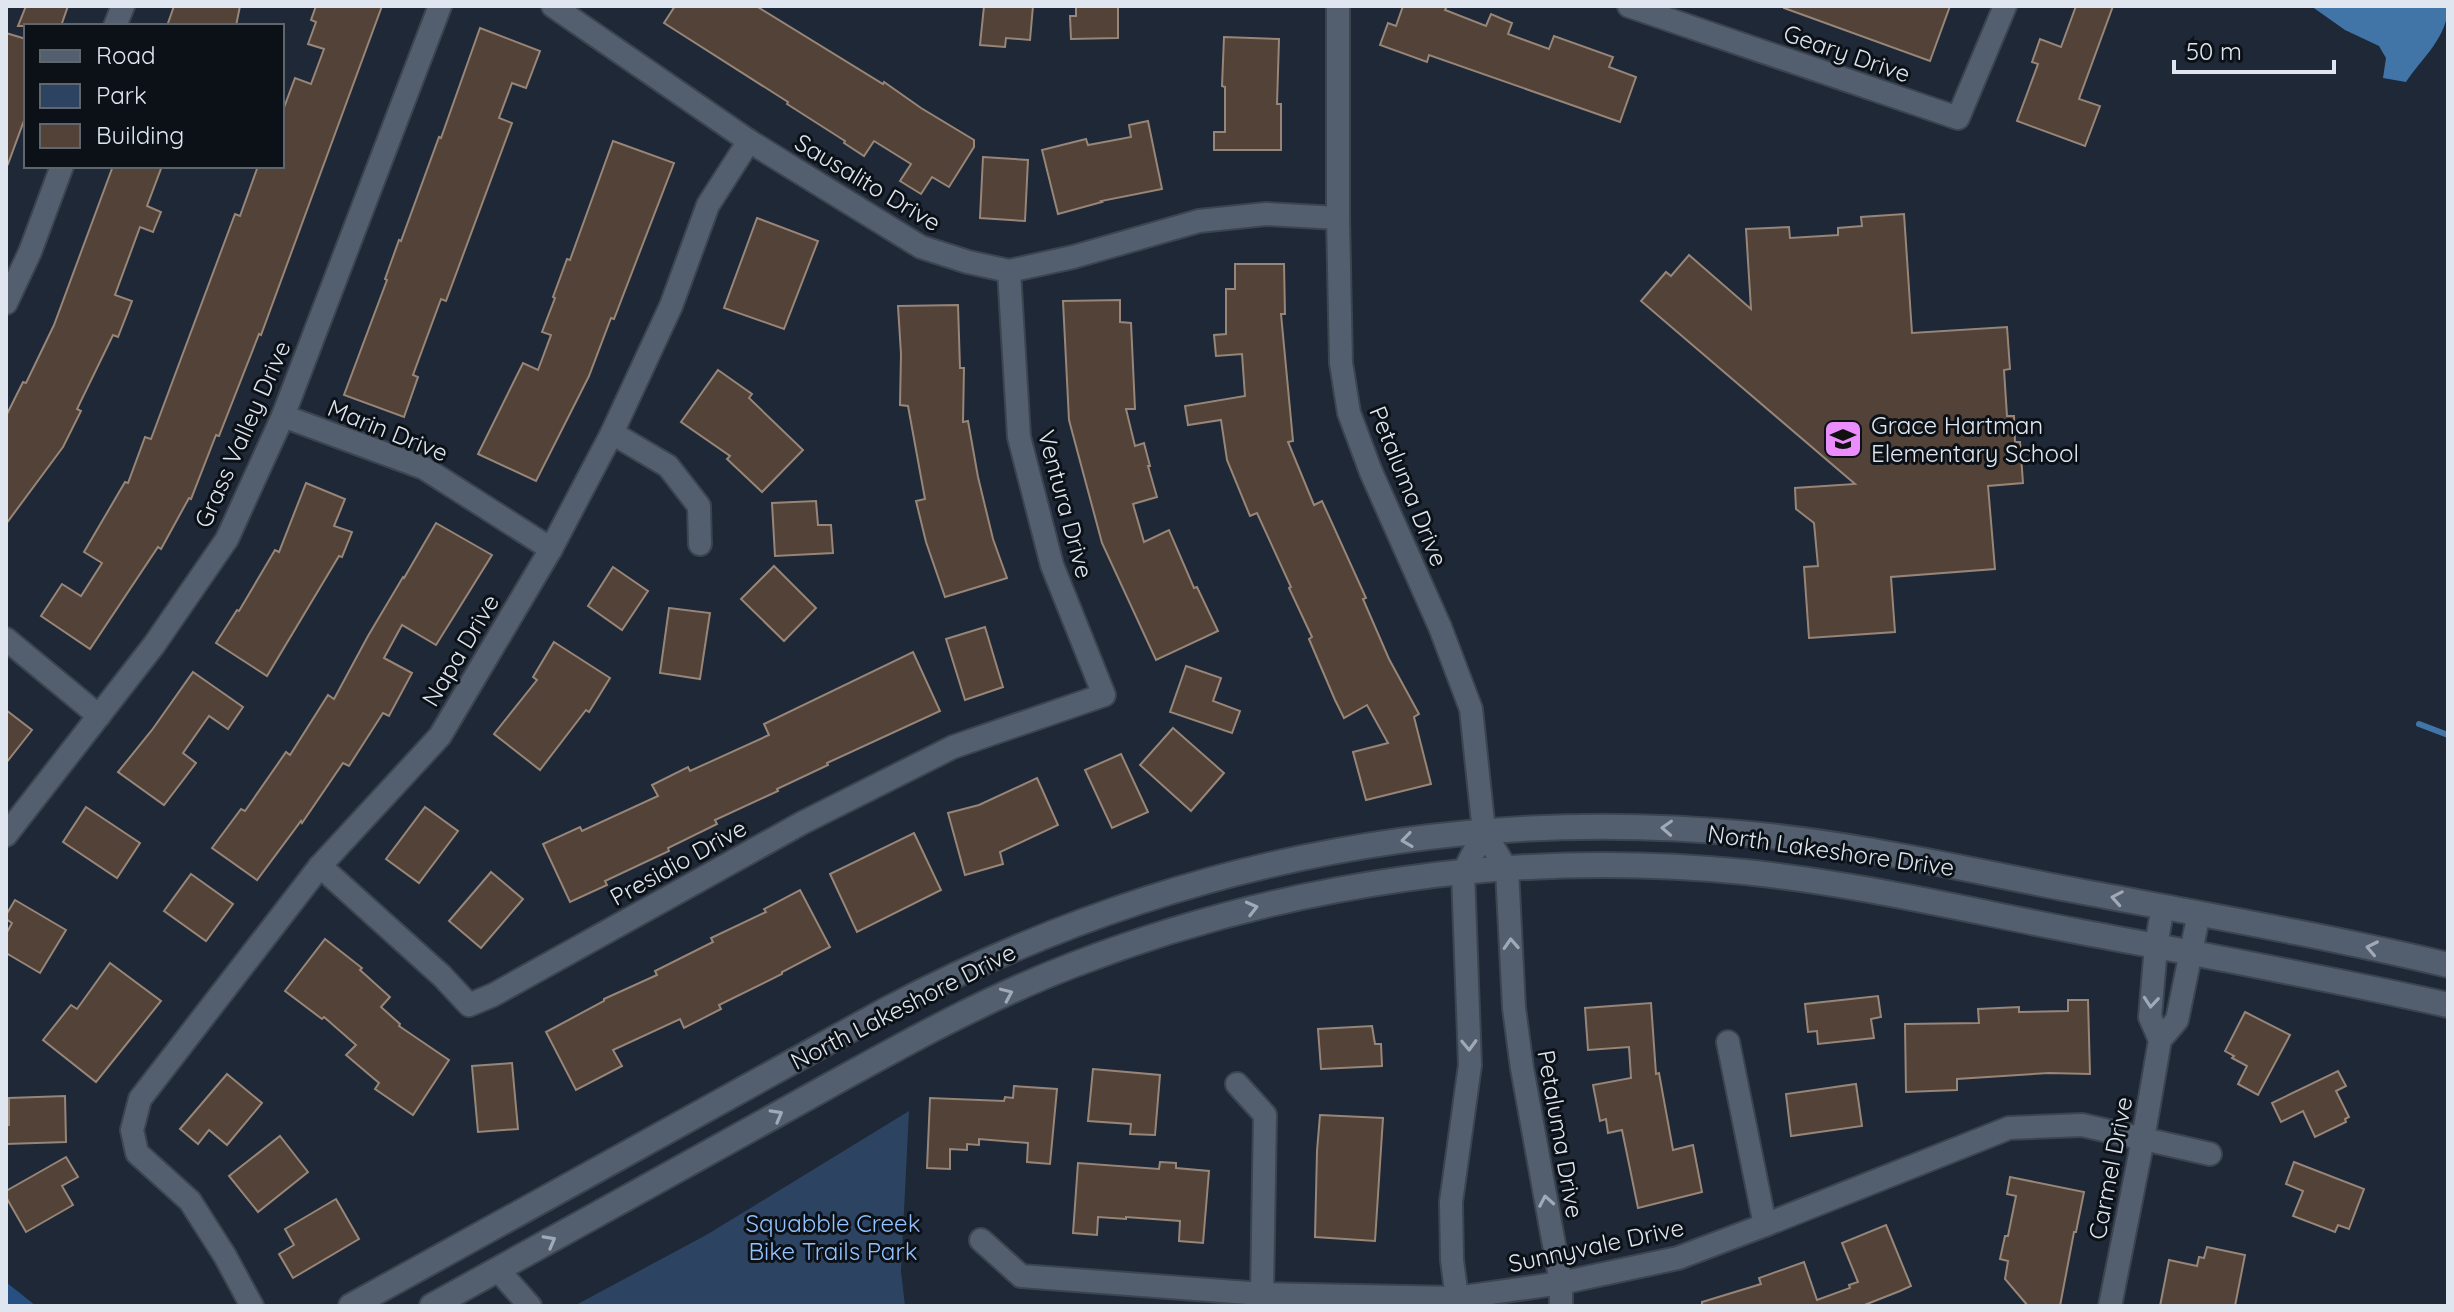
<svg xmlns="http://www.w3.org/2000/svg" width="2454" height="1312" font-family="Quicksand,sans-serif">
<rect width="100%" height="100%" fill="#1e2836"/>
<!-- green -->
<polygon fill="#2c4462" points="909,1111 901,1271 905,1306 574,1306 708,1234"/>
<!-- forest -->
<polygon fill="#265082" points="6,1282 36,1306 6,1306"/>
<!-- water -->
<path fill="#4174a7" d="M2311,6H2448C2448,37 2422,58 2406,82L2383,78L2386,58L2379,46L2345,30Z"/>
<g fill="none" stroke-linecap="round" stroke-linejoin="round">
<!-- stream -->
<polyline stroke="#4174a7" stroke-width="6" points="2419,724 2448,735"/>
</g>
<!-- building -->
<g fill="#534237" stroke="#978578" stroke-width="2">
<polygon points="26,6 68,6 61,26 18,26"/>
<polygon points="174,6 240,6 236,26 167,26"/>
<polygon points="316,6 382,6 261,335 259,334 219,436 216,435 191,499 189,498 161,549 158,547 90,649 41,616 62,584 81,596 102,563 84,552 125,482 128,483 145,437 151,439 235,214 240,216 258,166 282,166 282,113 295,78 311,84 324,49 308,44 316,22 311,20"/>
<polygon points="675,6 756,6 883,84 884,82 921,108 974,140 974,147 949,187 932,177 921,194 900,181 911,164 874,141 864,156 844,143 845,141 787,104 788,102 664,23"/>
<polygon points="984,6 1033,6 1030,40 1006,38 1005,47 980,45"/>
<polygon points="1076,6 1118,6 1118,38 1071,39 1070,16 1076,16"/>
<polygon points="1403,6 1447,6 1445,10 1486,26 1491,14 1512,23 1508,34 1549,49 1554,36 1613,57 1609,67 1636,77 1620,122 1429,55 1427,62 1380,45 1388,23 1396,26"/>
<polygon points="1784,6 1950,6 1930,61 1784,8"/>
<polygon points="2076,6 2113,6 2079,99 2100,106 2085,146 2017,121 2038,64 2032,62 2040,39 2061,47"/>
<polygon points="480,28 540,51 526,88 512,83 499,118 512,123 446,301 441,299 413,375 418,377 404,417 344,395 387,280 385,279 399,240 401,241 439,137 441,138"/>
<polygon points="6,33 26,39 26,115 8,164 6,163"/>
<polygon points="1224,37 1279,39 1277,104 1281,104 1281,150 1214,150 1214,132 1225,132 1225,87 1222,86"/>
<polygon points="1148,121 1162,189 1101,201 1102,202 1058,214 1042,150 1086,139 1088,145 1131,137 1129,125"/>
<polygon points="613,141 674,163 614,319 611,318 589,376 536,481 478,454 523,363 538,370 551,335 542,332 555,298 553,297 567,259 570,260"/>
<polygon points="983,157 1028,160 1025,221 980,218"/>
<polygon points="113,166 162,166 147,206 161,212 153,232 140,227 115,295 132,301 118,337 113,335 77,409 81,411 63,447 6,524 6,416 23,382 26,383 54,325"/>
<polygon points="1904,214 1912,333 2007,327 2010,369 2004,370 2007,416 2014,416 2015,442 2020,442 2023,483 1988,486 1995,569 1891,577 1895,632 1809,638 1804,567 1818,566 1814,523 1796,509 1795,488 1855,484 1641,301 1666,272 1671,276 1689,255 1751,309 1746,229 1789,227 1790,238 1838,235 1838,228 1862,226 1861,217"/>
<polygon points="757,218 818,241 784,329 724,308"/>
<polygon points="1235,264 1284,264 1285,314 1281,314 1293,441 1288,442 1314,505 1322,501 1366,598 1363,599 1389,659 1419,714 1414,717 1431,784 1366,800 1353,752 1388,743 1367,705 1344,718 1335,700 1309,639 1312,637 1289,588 1291,587 1257,513 1250,516 1227,460 1221,420 1188,425 1185,406 1245,396 1242,354 1216,356 1214,335 1226,334 1226,289 1235,289"/>
<polygon points="1120,300 1120,322 1131,323 1135,409 1126,409 1135,446 1144,443 1150,466 1148,466 1157,497 1133,504 1144,542 1169,530 1194,588 1197,587 1218,631 1156,660 1102,543 1069,420 1063,301"/>
<polygon points="958,305 960,368 964,368 963,422 968,421 978,477 993,539 1007,578 945,597 926,542 916,501 925,499 908,406 900,405 901,354 898,306"/>
<polygon points="718,370 752,394 749,398 803,450 762,492 727,459 730,456 681,422"/>
<polygon points="306,483 345,499 334,526 352,532 342,557 339,556 267,676 216,643 237,610 239,611 275,550 279,552"/>
<polygon points="816,501 818,525 831,525 833,553 775,556 772,503"/>
<polygon points="436,523 492,555 436,645 402,625 384,658 412,673 389,716 383,713 349,766 343,763 302,823 301,821 257,880 212,848 241,809 245,811 286,752 290,755 328,695 334,699 368,636 403,577 404,578"/>
<polygon points="774,566 816,608 784,641 741,599"/>
<polygon points="613,567 648,591 622,630 588,606"/>
<polygon points="669,608 710,613 700,679 660,673"/>
<polygon points="985,627 1003,687 965,700 946,639"/>
<polygon points="554,642 610,678 589,712 586,710 540,770 494,734 537,680 533,677"/>
<polygon points="913,652 940,711 827,763 828,765 777,789 778,791 715,820 717,824 668,848 669,851 605,881 607,885 570,902 543,844 580,827 582,831 658,796 652,785 688,767 690,771 769,735 764,724"/>
<polygon points="1186,666 1221,678 1213,701 1240,711 1232,733 1170,712"/>
<polygon points="193,672 243,707 228,729 209,716 183,753 196,763 164,805 118,772 152,730"/>
<polygon points="6,710 32,730 6,763"/>
<polygon points="1173,728 1224,773 1191,811 1140,765"/>
<polygon points="1121,754 1148,812 1112,828 1085,770"/>
<polygon points="1037,778 1058,825 1000,852 1003,864 965,875 948,813 979,805"/>
<polygon points="86,807 140,843 117,878 63,842"/>
<polygon points="425,807 458,831 419,883 386,859"/>
<polygon points="914,833 941,890 857,932 830,874"/>
<polygon points="491,872 523,899 481,948 449,921"/>
<polygon points="191,874 233,904 206,941 164,911"/>
<polygon points="800,890 830,947 782,972 782,974 719,1005 721,1009 684,1028 680,1019 613,1050 622,1066 576,1090 546,1032 604,1001 604,999 657,975 655,971 713,942 711,938 766,912 764,909"/>
<polygon points="15,900 66,930 40,973 6,953 6,934 12,923 6,919 6,915"/>
<polygon points="325,939 362,968 360,970 390,997 381,1007 400,1024 399,1026 449,1060 413,1115 375,1089 379,1083 346,1055 356,1045 324,1017 322,1019 285,991"/>
<polygon points="110,963 161,1001 96,1082 43,1040 71,1005 77,1009"/>
<polygon points="1878,996 1881,1017 1871,1019 1874,1038 1818,1044 1817,1031 1808,1032 1805,1004"/>
<polygon points="2068,1000 2088,1000 2090,1074 2049,1073 1957,1079 1957,1090 1906,1092 1905,1024 1979,1023 1978,1009 2019,1007 2019,1012 2068,1011"/>
<polygon points="1651,1003 1656,1074 1659,1073 1673,1150 1693,1145 1702,1192 1638,1208 1622,1130 1608,1133 1606,1119 1600,1121 1593,1085 1631,1078 1629,1047 1588,1050 1585,1008"/>
<polygon points="2245,1012 2290,1035 2258,1095 2238,1084 2247,1066 2232,1058 2234,1056 2225,1051"/>
<polygon points="1372,1026 1375,1044 1381,1044 1382,1066 1321,1069 1318,1029"/>
<polygon points="512,1063 518,1129 478,1132 472,1066"/>
<polygon points="1093,1069 1160,1075 1155,1135 1130,1134 1131,1124 1088,1121"/>
<polygon points="2338,1071 2346,1086 2336,1091 2349,1117 2345,1119 2346,1122 2315,1137 2303,1111 2281,1122 2272,1103"/>
<polygon points="227,1074 262,1103 227,1145 209,1130 198,1144 180,1129"/>
<polygon points="1856,1084 1862,1126 1791,1136 1786,1094"/>
<polygon points="1014,1086 1057,1089 1050,1164 1027,1162 1028,1143 979,1139 979,1145 967,1144 967,1150 950,1149 950,1169 927,1168 930,1098 1004,1101 1005,1097 1013,1098"/>
<polygon points="65,1096 66,1142 6,1144 6,1125 9,1125 9,1098"/>
<polygon points="1320,1115 1383,1118 1375,1241 1315,1237 1317,1151"/>
<polygon points="280,1136 308,1172 258,1212 229,1176"/>
<polygon points="66,1157 78,1177 62,1186 73,1205 26,1232 6,1197 6,1191"/>
<polygon points="1160,1162 1176,1163 1176,1168 1209,1171 1203,1243 1179,1241 1180,1221 1126,1217 1126,1219 1098,1217 1097,1235 1073,1233 1078,1163 1159,1169"/>
<polygon points="2294,1162 2364,1189 2349,1229 2338,1225 2335,1232 2293,1216 2303,1191 2286,1184"/>
<polygon points="2010,1177 2084,1192 2076,1232 2074,1232 2060,1306 2028,1306 2005,1279 2008,1261 2000,1259 2005,1236 2008,1236 2016,1196 2007,1194"/>
<polygon points="336,1199 359,1239 293,1278 279,1254 294,1245 285,1229"/>
<polygon points="1886,1225 1911,1286 1900,1291 1862,1306 1702,1306 1702,1302 1761,1284 1759,1278 1804,1262 1817,1300 1850,1288 1849,1285 1858,1282 1842,1243"/>
<polygon points="2207,1247 2245,1255 2235,1306 2160,1306 2169,1260 2197,1266 2199,1257 2204,1258"/>
</g>
<g fill="none" stroke-linecap="round" stroke-linejoin="round">
<defs>
<g id="street">
<polyline points="553,6 749,141 921,247 968,262 1009,271 1073,257 1199,221 1266,214 1338,218"/>
<polyline points="1338,6 1338,218 1341,363 1349,413 1371,472 1440,627 1471,709 1484,832 1507,870 1514,1008 1522,1068 1561,1283 1561,1306"/>
<polyline points="1629,6 1958,118 2005,6"/>
<polyline points="115,26 123,6"/>
<polyline points="6,303 30,252 62,166"/>
<polyline points="283,416 424,468 551,549"/>
<polyline points="612,433 668,466 699,506 700,544"/>
<polyline points="6,639 99,716"/>
<polyline points="6,835 154,645 227,539 283,416 440,6"/>
<polyline points="320,866 442,976 469,1005 493,995 802,823 953,747 1104,695 1052,565 1019,437 1009,271"/>
<polyline points="2160,1040 2150,1017 2156,946 2163,906"/>
<polyline points="1728,1042 1765,1225"/>
<polyline points="1237,1084 1265,1115 1262,1294"/>
<polyline points="981,1240 1021,1276 1262,1294 1456,1298 1561,1283 1678,1258 1765,1225 2009,1128 2082,1125 2210,1154"/>
<polyline points="498,1270 530,1306"/>
<polyline points="252,1306 225,1256 190,1201 137,1153 132,1130 140,1099 320,866 440,736 551,549 612,433 671,306 708,205 749,141"/>
<polyline points="1458,1306 1452,1260 1451,1202 1470,1065 1463,873 1484,832"/>
<polyline points="2110,1306 2143,1139 2160,1040 2177,1020 2199,913"/>
</g>
<g id="secondary">
<path d="M351,1306L886,1010C1157,867 1444,804 1750,834C1857,844 1963,869 2068,889C2195,913 2322,935 2448,965"/>
<path d="M432,1306C551,1241 669,1175 787,1109C881,1057 974,1003 1073,965C1286,883 1517,849 1745,872C1854,883 1963,909 2071,930C2197,954 2323,977 2448,1005"/>
</g>
</defs>
<!-- street casing -->
<use href="#street" stroke="#3b444f" stroke-width="26"/>
<!-- secondary casing -->
<use href="#secondary" stroke="#3b444f" stroke-width="28"/>
<!-- street -->
<use href="#street" stroke="#535f6f" stroke-width="22"/>
<!-- secondary -->
<use href="#secondary" stroke="#535f6f" stroke-width="24"/>
</g>
<!-- one-way arrows -->
<defs><path id="oneway-chevron" d="M-2-3.5L2.5 0L-2 3.5" fill="none" stroke-width="1.6" stroke-linecap="round" stroke-linejoin="round" transform="scale(2)"/></defs>
<g stroke="#a0a9b5">
<use href="#oneway-chevron" transform="translate(1667 828) rotate(-177)"/>
<use href="#oneway-chevron" transform="translate(1407 840) rotate(172)"/>
<use href="#oneway-chevron" transform="translate(2117 898) rotate(-170)"/>
<use href="#oneway-chevron" transform="translate(1252 908) rotate(-14)"/>
<use href="#oneway-chevron" transform="translate(1511 944) rotate(-93)"/>
<use href="#oneway-chevron" transform="translate(2372 948) rotate(-168)"/>
<use href="#oneway-chevron" transform="translate(1007 994) rotate(-24)"/>
<use href="#oneway-chevron" transform="translate(2151 1002) rotate(95)"/>
<use href="#oneway-chevron" transform="translate(1469 1045) rotate(88)"/>
<use href="#oneway-chevron" transform="translate(777 1115) rotate(-29)"/>
<use href="#oneway-chevron" transform="translate(1546 1201) rotate(-100)"/>
<use href="#oneway-chevron" transform="translate(550 1241) rotate(-29)"/>
</g>
<!-- icons -->
<defs>
<symbol id="school-square" viewBox="-11 -11 22 22"><rect x="-9" y="-9" width="18" height="18" rx="4" fill="#eb8dfc" stroke="#0c1117"/><path d="M0-5L7-2L0 1L-7-2ZM-4 1L0 2.5L4 1V4Q0 6-4 4Z" fill="#111"/></symbol>
</defs>
<g fill-rule="evenodd">
<use href="#school-square" x="1821" y="417" width="44" height="44"/>
</g>
<g text-anchor="middle" dominant-baseline="central" stroke-width="6" stroke-linejoin="round" paint-order="stroke">
<!-- street labels -->
<g font-size="24" fill="#dfe6ef" stroke="#0c1117">
<text transform="translate(1847 53) rotate(19)">Geary Drive</text>
<text transform="translate(868 182) rotate(31)">Sausalito Drive</text>
<text transform="translate(388 430) rotate(22)">Marin Drive</text>
<text transform="translate(242 434) rotate(-66)">Grass Valley Drive</text>
<text transform="translate(1409 486) rotate(68)">Petaluma Drive</text>
<text transform="translate(1066 504) rotate(75)">Ventura Drive</text>
<text transform="translate(460 650) rotate(-59)">Napa Drive</text>
<text transform="translate(1831 850) rotate(8)">North Lakeshore Drive</text>
<text transform="translate(678 862) rotate(-29)">Presidio Drive</text>
<text transform="translate(903 1006) rotate(-27)">North Lakeshore Drive</text>
<text transform="translate(1561 1134) rotate(80)">Petaluma Drive</text>
<text transform="translate(2110 1168) rotate(-79)">Carmel Drive</text>
<text transform="translate(1596 1245) rotate(-12)">Sunnyvale Drive</text>
</g>
<!-- poi labels -->
<g font-size="24" fill="#dfe6ef" stroke="#0c1117" text-anchor="start">
<text x="1871" y="425">Grace Hartman<tspan x="1871" dy="28">Elementary School</tspan></text>
</g>
<!-- park labels -->
<g font-size="24" fill="#92c2ff" stroke="#0c1117">
<text x="833" y="1223">Squabble Creek<tspan x="833" dy="28">Bike Trails Park</tspan></text>
</g>
</g>
<!-- border -->
<rect width="2454" height="1312" fill="none" stroke="#dfe6ef" stroke-width="16"/>
<!-- legend -->
<rect x="24" y="24" width="260" height="144" fill="#0c1117" stroke="#60666d" stroke-width="2"/>
<rect x="40" y="50" width="40" height="12" fill="#535f6f" stroke="#60666d" stroke-width="2"/>
<text x="96" y="64" font-size="24" fill="#dfe6ef">Road</text>
<rect x="40" y="84" width="40" height="24" fill="#2c4462" stroke="#60666d" stroke-width="2"/>
<text x="96" y="104" font-size="24" fill="#dfe6ef">Park</text>
<rect x="40" y="124" width="40" height="24" fill="#534237" stroke="#60666d" stroke-width="2"/>
<text x="96" y="144" font-size="24" fill="#dfe6ef">Building</text>
<!-- scale -->
<path d="M2174 60v12h160v-12" fill="none" stroke="#dfe6ef" stroke-width="4"/>
<text x="2186" y="60" font-size="24" fill="#dfe6ef" stroke="#0c1117" stroke-width="6" paint-order="stroke">50 m</text>
</svg>
